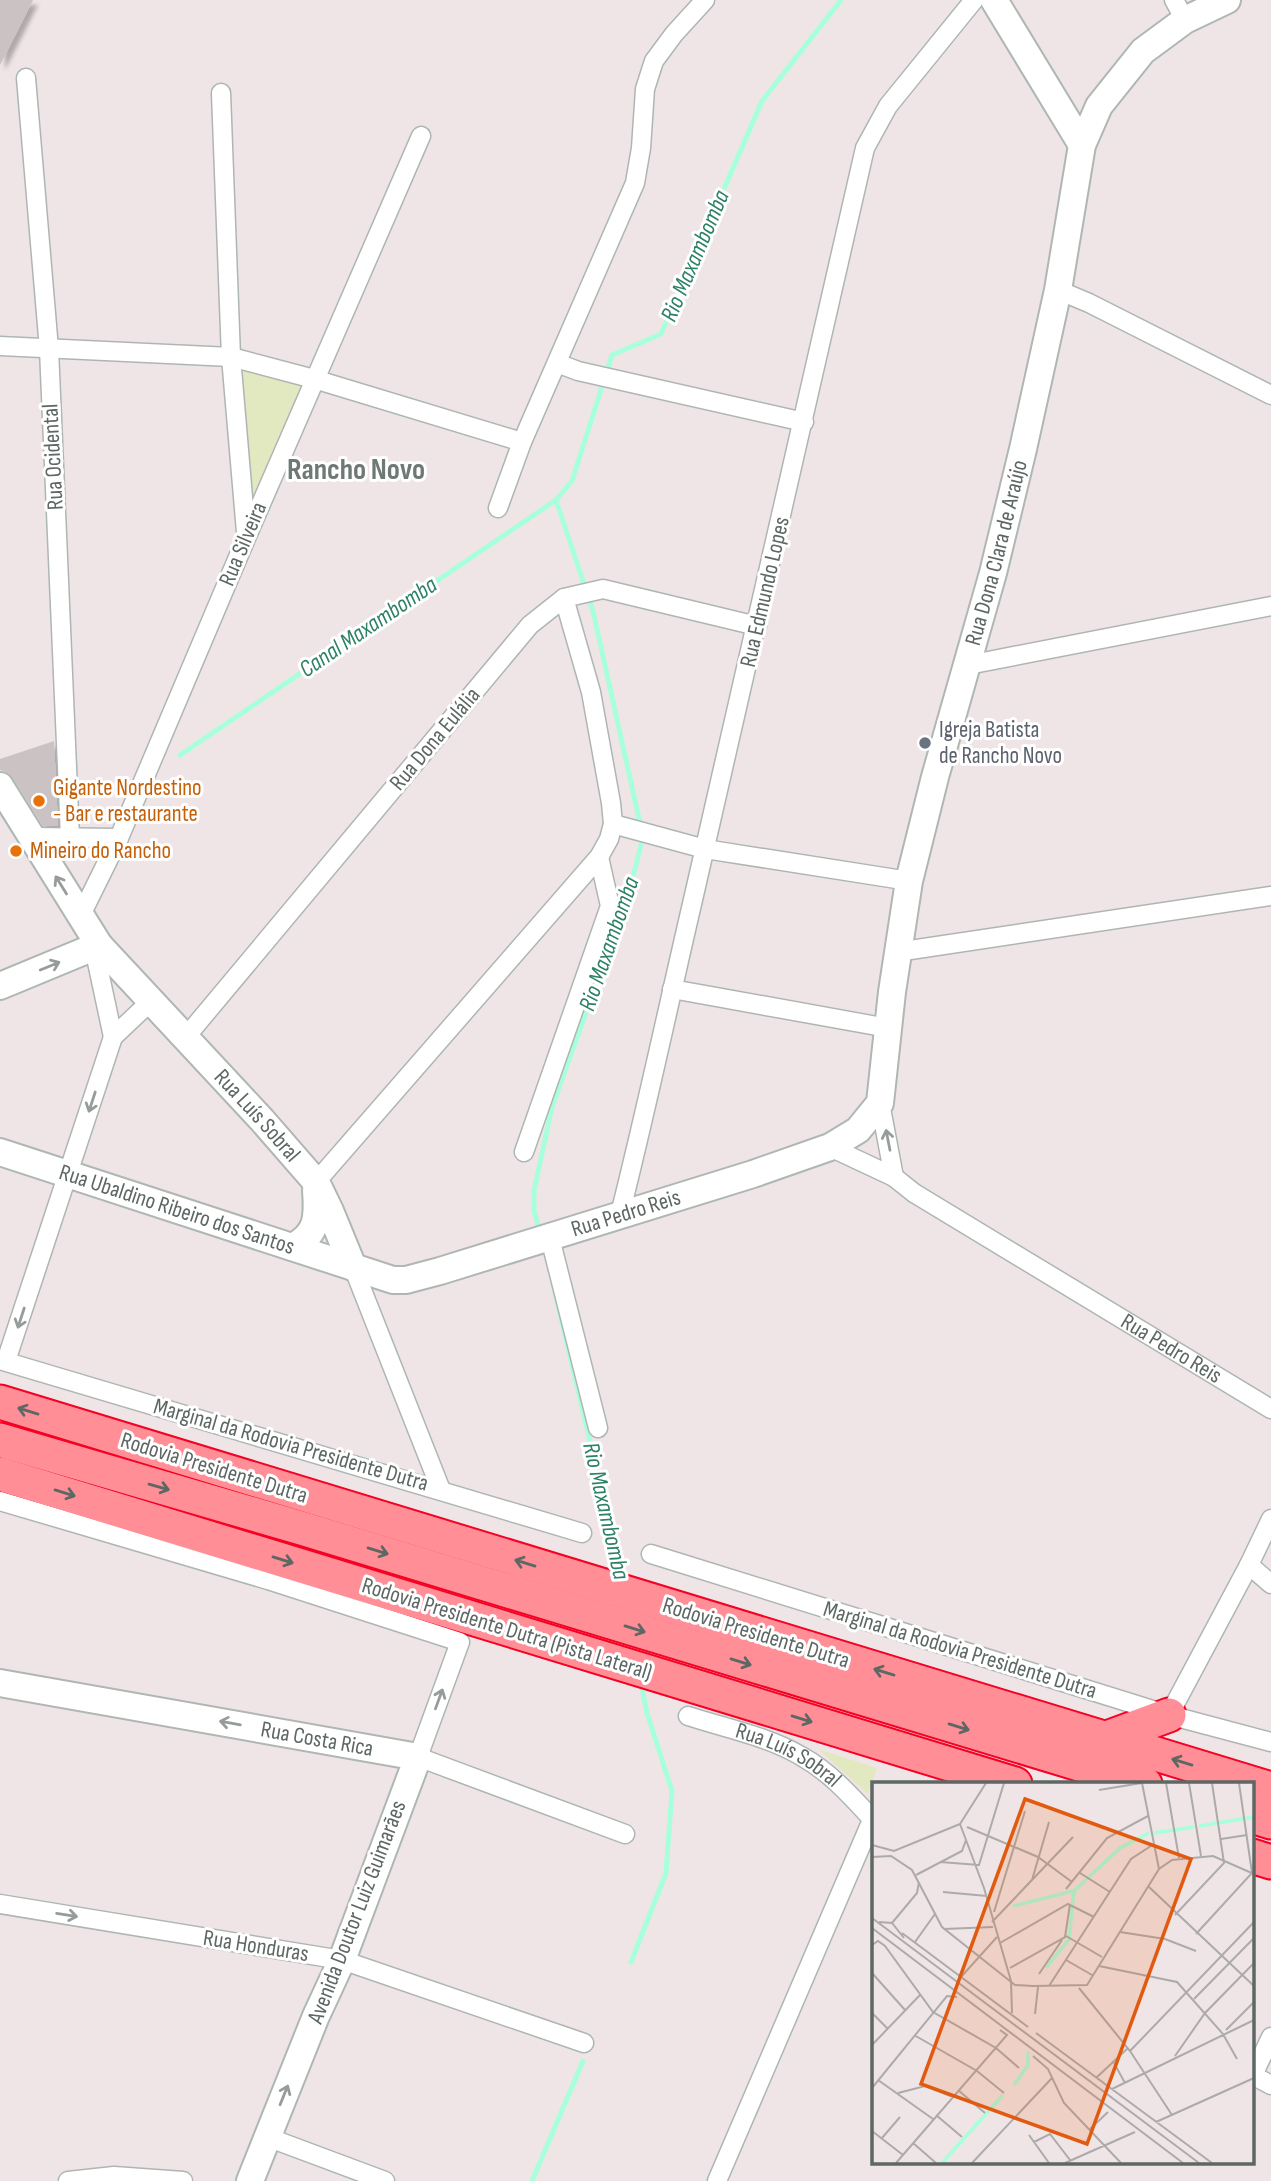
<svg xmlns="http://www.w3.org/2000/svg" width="1271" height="2181" font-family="'Sofia Sans Condensed',sans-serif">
<defs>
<filter id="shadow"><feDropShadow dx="5" dy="5" stdDeviation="2" flood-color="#0004"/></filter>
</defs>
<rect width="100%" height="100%" fill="#f0e5e6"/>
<!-- green -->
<g fill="#e2e9c0">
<polygon points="234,359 310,379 247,529"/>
<polygon points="818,1749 877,1768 868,1794"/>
</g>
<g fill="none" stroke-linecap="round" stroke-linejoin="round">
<!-- stream -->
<g stroke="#a7ffdc" stroke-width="5">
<polyline points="180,755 556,500 572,481 612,355 661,334 762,101 841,0"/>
<polyline points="540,1233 534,1210 534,1191 552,1107 629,893 643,837 593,611 556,500"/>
<polyline points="553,1284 623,1581"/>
<polyline points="631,1962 666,1873 672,1791 647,1713 641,1683"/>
<polyline points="532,2181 583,2061"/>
</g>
</g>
<!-- building -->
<g fill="#cbc2c4" filter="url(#shadow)">
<polygon points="0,0 33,0 0,65"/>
<polygon points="54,741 58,826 43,826 13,778 8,773 0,770 0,759"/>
</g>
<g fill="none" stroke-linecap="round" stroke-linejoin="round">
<defs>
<g id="street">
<polyline points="1174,0 1185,20"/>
<polyline points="26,78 49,349 70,837"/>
<polyline points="221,93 231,357 246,532"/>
<polyline points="1058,290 1089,303 1271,395"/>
<polyline points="0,346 231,357 314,379 522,442"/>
<polyline points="557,363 578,371 804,422"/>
<polyline points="498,508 522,442 635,183 641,148 645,89 654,61 674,34 705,0"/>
<polyline points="968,665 1271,606"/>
<polyline points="613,824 705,849 909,881"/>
<polyline points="31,837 119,838"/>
<polyline points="80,917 119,838 247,536 421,136"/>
<polyline points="94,948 113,1037"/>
<polyline points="897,952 1271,896"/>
<polyline points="672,989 888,1028"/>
<polyline points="185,1038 530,625 564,598 603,589 757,626"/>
<polyline points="880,1103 894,1177"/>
<path id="s1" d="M830,1147L894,1177L914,1193L1271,1409"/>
<polyline points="524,1152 610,906 599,857"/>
<polyline points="316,1182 599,857 609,839 613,824 611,803 591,692 564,598"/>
<path d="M620,1214C646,1111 668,1007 692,904C751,652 809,400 865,148L888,106L974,0"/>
<polyline points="550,1238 598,1428"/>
<polyline points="353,1267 441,1490"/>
<polyline points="0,1360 582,1533"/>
<polyline points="6,1361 113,1037 150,1002"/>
<polyline points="0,1501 268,1580 460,1642 418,1757 625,1834"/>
<polyline points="651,1554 1169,1715 1271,1742"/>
<polyline points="1249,1565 1271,1584"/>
<polyline points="1169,1715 1249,1565 1271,1519"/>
<path id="s2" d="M688,1716C725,1728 767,1736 801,1756C830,1772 852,1797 874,1821"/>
<polyline points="0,1904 342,1960 584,2043"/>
<polyline points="1252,2075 1271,2085"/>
<polyline points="1253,2075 1271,2037"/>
<polyline points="267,2137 385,2181"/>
<polyline points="68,2181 114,2176 183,2181"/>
<polyline points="717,2181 872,1820"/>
</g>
<g id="secondary">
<polyline points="994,0 1082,145"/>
<path id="s3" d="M0,786L99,945L262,1120L316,1182L330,1211L353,1267"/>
<polyline points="0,986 99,945"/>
<path id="s4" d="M0,1152L393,1280H406L440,1271L753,1174L830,1147L858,1130L880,1103L892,992L909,881L935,777L993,573L1023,449L1058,290L1082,145L1099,106L1143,51L1185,20L1227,0"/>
<path d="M292,1247C318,1235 318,1216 316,1190"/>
<path id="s5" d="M0,1683L418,1757L342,1960L316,2016L250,2181"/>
</g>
<g id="highway">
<polyline points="0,1402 1271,1789"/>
<polyline points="0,1440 301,1528 1145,1784"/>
<polyline points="0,1474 1015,1784"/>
<polyline points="1104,1739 1169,1715"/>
<polyline points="1252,1816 1271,1822"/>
<polyline points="1252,1856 1271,1862"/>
</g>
</defs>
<!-- street casing -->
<use href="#street" stroke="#aeb6b5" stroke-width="21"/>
<!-- secondary casing -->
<use href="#secondary" stroke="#aeb7b4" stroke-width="30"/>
<!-- highway casing -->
<use href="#highway" stroke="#f60023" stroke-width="37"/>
<!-- street -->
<use href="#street" stroke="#fff" stroke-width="18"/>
<!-- secondary -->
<use href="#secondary" stroke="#fff" stroke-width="26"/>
<!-- highway -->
<use href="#highway" stroke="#ff8e97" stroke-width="33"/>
</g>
<!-- one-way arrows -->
<defs><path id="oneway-shaft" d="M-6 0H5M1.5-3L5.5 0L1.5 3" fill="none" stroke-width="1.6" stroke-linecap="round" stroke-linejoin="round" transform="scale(1.75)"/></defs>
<g stroke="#969c9a">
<use href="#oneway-shaft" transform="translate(61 885) rotate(-122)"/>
<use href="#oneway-shaft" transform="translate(50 966) rotate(-22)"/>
<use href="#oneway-shaft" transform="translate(92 1102) rotate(108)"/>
<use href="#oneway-shaft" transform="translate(888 1140) rotate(-101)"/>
<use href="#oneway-shaft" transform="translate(21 1318) rotate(108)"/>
<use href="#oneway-shaft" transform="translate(439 1699) rotate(-70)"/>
<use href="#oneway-shaft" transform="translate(230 1723) rotate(-170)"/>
<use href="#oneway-shaft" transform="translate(67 1915) rotate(9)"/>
<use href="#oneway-shaft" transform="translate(284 2095) rotate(-68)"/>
</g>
<g stroke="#5d6764">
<use href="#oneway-shaft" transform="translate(28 1411) rotate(-163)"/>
<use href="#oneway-shaft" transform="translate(159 1487) rotate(16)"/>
<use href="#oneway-shaft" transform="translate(65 1493) rotate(17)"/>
<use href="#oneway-shaft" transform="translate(378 1551) rotate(17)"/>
<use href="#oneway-shaft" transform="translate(283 1560) rotate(17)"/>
<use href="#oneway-shaft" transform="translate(525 1563) rotate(-163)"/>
<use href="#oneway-shaft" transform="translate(635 1629) rotate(17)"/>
<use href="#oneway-shaft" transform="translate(741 1662) rotate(17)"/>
<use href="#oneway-shaft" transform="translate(884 1672) rotate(-163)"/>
<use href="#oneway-shaft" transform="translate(802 1719) rotate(17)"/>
<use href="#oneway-shaft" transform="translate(959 1727) rotate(17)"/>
<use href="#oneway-shaft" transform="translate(1182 1762) rotate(-163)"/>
</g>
<!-- markers -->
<circle fill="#6b7280" stroke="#fff" stroke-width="2.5" cx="925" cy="743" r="7"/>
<g fill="#e8710a" stroke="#fff" stroke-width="2.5">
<circle cx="39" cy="801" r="7"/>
<circle cx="16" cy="851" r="7"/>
</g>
<g text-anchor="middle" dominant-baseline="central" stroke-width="6" stroke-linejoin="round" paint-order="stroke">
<!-- street labels -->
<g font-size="23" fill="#5d6764" stroke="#fff">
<text transform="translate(53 457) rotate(-93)">Rua Ocidental</text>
<text transform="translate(243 544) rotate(-67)">Rua Silveira</text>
<text stroke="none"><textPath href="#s4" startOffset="1502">Rua Dona Clara de Araújo</textPath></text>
<text transform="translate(765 592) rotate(-77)">Rua Edmundo Lopes</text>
<text transform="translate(435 739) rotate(-50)">Rua Dona Eulália</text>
<text stroke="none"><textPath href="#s3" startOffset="420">Rua Luís Sobral</textPath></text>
<text stroke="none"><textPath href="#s4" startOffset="186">Rua Ubaldino Ribeiro dos Santos</textPath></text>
<text stroke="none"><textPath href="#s4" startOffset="656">Rua Pedro Reis</textPath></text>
<text stroke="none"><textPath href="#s1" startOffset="397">Rua Pedro Reis</textPath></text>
<text transform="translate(291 1445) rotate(16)">Marginal da Rodovia Presidente Dutra</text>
<text transform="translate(214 1468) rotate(17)">Rodovia Presidente Dutra</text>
<text transform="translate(507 1629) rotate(17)">Rodovia Presidente Dutra (Pista Lateral)</text>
<text transform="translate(756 1633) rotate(17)">Rodovia Presidente Dutra</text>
<text transform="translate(960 1650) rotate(17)">Marginal da Rodovia Presidente Dutra</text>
<text stroke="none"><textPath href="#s5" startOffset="322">Rua Costa Rica</textPath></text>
<text stroke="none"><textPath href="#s2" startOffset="108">Rua Luís Sobral</textPath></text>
<text transform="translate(357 1912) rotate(-69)">Avenida Doutor Luiz Guimarães</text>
<text transform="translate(256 1946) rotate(9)">Rua Honduras</text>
</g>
<!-- worship labels -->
<g font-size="23" fill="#5b616d" stroke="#fff" text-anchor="start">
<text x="939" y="730">Igreja Batista<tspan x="939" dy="26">de Rancho Novo</tspan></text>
</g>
<!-- food labels -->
<g font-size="23" fill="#c56008" stroke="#fff" text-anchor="start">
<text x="53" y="788">Gigante Nordestino<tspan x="53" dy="26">- Bar e restaurante</tspan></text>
<text x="30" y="851">Mineiro do Rancho</text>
</g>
<!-- water labels -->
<g font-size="24" font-style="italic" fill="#2d8167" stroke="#fff">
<text transform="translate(695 256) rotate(-67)">Rio Maxambomba</text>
<text transform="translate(368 627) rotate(-34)">Canal Maxambomba</text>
<text transform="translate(609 944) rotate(-71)">Rio Maxambomba</text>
<text transform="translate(606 1511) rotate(77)">Rio Maxambomba</text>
</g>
<!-- district labels -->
<g font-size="30" font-weight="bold" fill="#6e7975" stroke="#fff">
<text x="356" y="470">Rancho Novo</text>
</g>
</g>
<!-- overview -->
<g transform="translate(872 1782)">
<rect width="382" height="382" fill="#f0e5e6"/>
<path fill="none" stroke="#a7ffdc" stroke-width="3.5" d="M327,44L382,35M282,51L322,45M141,124L201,109M174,186L197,157L202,109L248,66L277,51M142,303L156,283V269M70,381L131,313"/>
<path fill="none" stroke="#acabaa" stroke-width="2" d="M294,1L307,76M317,1L329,74M227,8L270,1L287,87M88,42L112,106L139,199M88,42L114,1M95,45L166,75L200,100M349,57L375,53M0,63L22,69L88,42M0,75L19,74L40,88L70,145L143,203L161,204L215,203L287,87L300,78L341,74L382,92M68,80L107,83L132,1M208,91L238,110M44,93L90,69L94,58M160,98L177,40M277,105L382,204M194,107L235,56L276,34M71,110L115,114M122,130L153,29M303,133L352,81L340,1M0,136L327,381M7,140L20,141L32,156M120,140L201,55M20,141L45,111L47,100M0,146L311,381M72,147L121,145M248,150L293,157L324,169M30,151L156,245M324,152L380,91L367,1M194,154L230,175M43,160L63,132M128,161L196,122L222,135M0,163L6,159L13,164L61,230L124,266L147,286M194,178L220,193M227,184L305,200L351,252L365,277M138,186L193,155L198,122M0,191L33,228M167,192L190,158M89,195L125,155M139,199L140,231M177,204L259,77L282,62M207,206L258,269L300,333M322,217L382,156M0,231L16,247M163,232L166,205M354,248L382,220M164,251L340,381M42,253L105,289L132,311M0,263L48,213M258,269L382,140M161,274L176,287L192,321L249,381M303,274L333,231L382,181M242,281L253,301M224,296L256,266M6,298L61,337M0,306L75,214L85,215M240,307L382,238M86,308L113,331M26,311L53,304L81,315M64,333L90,355M284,340L382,296M218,347L236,330M0,349L31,373M157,353L177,381M10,356L28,335M162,360L178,352L198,378M41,361L64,381M24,381L135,253L128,248M100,381L180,296M193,381L263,350"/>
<path fill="#e15a10" fill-opacity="0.15" stroke="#e15a10" stroke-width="3.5" d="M153,17L319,77L215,362L49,302Z"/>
<rect width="382" height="382" fill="none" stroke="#5d6764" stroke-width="3.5"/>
</g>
</svg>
